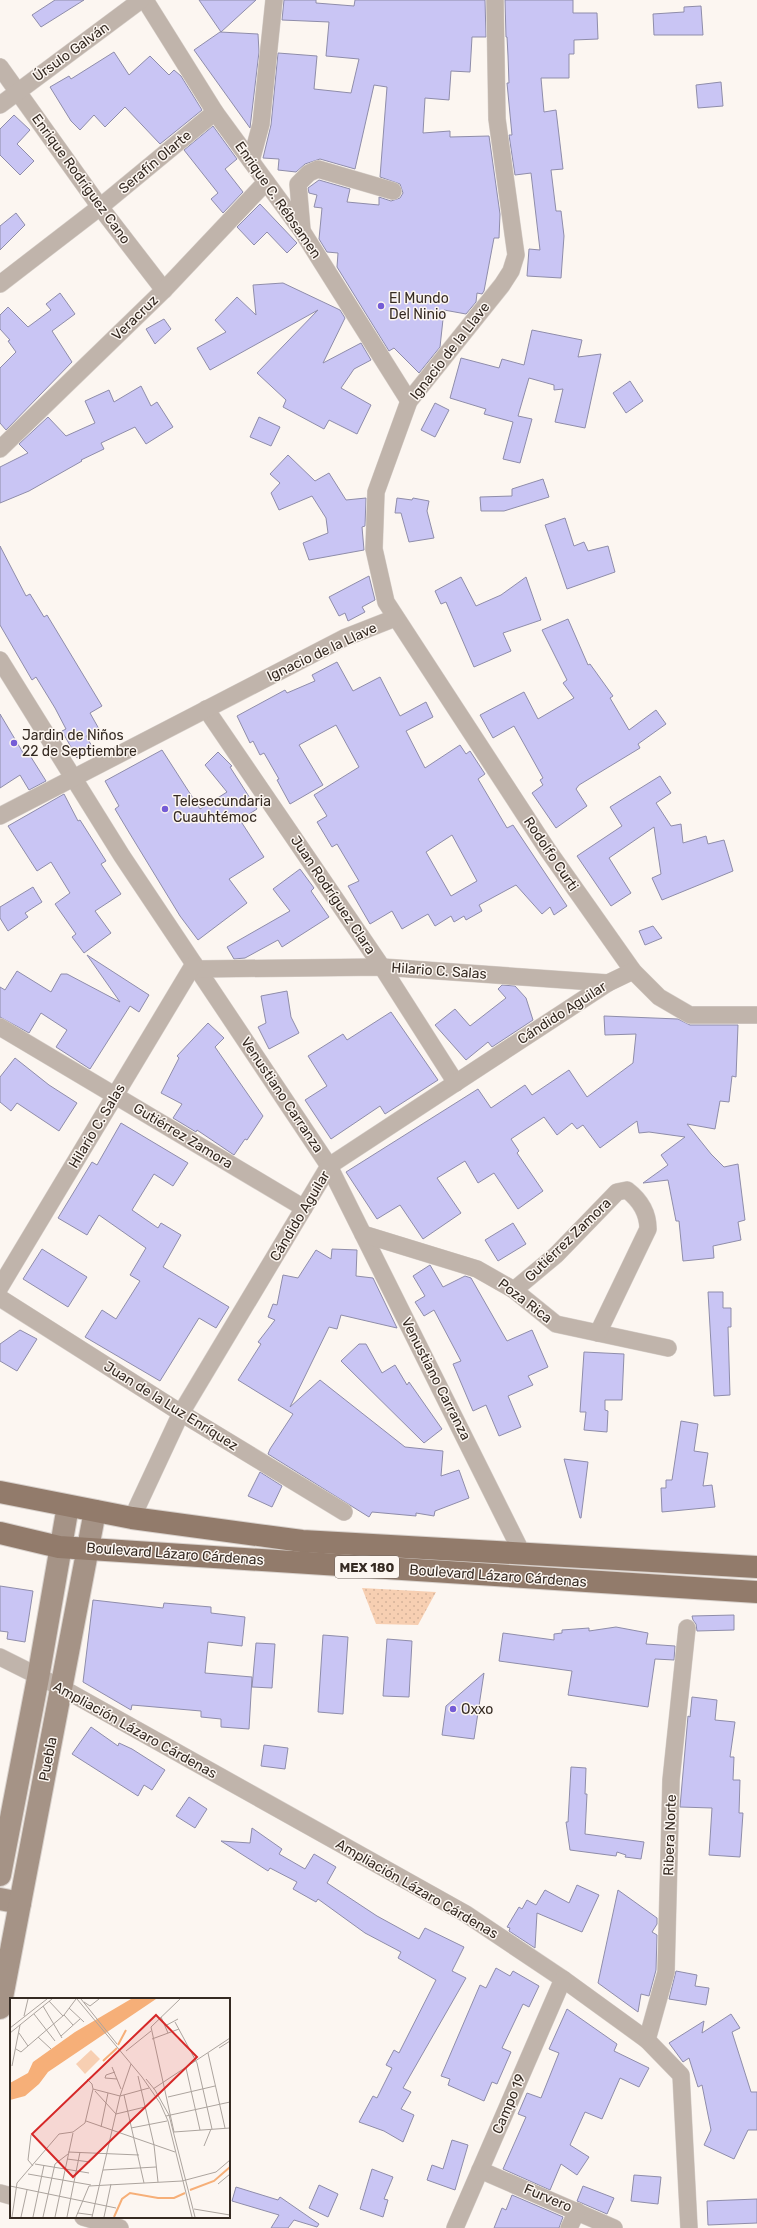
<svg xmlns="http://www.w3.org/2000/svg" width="757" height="2228" font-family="Rubik,sans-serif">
<defs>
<pattern id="grass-dots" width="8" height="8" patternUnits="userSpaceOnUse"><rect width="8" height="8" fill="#f7cfb2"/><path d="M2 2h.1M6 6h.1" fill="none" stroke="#d4b299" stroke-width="1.8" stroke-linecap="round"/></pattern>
</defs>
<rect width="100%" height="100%" fill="#fcf6f1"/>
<!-- grass -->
<polygon fill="url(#grass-dots)" points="362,1588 436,1592 418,1625 376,1624"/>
<!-- building -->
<g fill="#c9c5f4" stroke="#8f8daa" fill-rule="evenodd">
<polygon points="55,0 84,0 41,27 32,15"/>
<polygon points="199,0 256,0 221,32"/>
<polygon points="284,0 316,0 316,3 354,6 355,0 485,0 486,37 472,37 470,72 451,71 449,100 425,98 423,133 450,131 450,137 489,136 500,214 499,238 494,238 484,291 482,294 477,293 476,302 466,314 444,310 440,347 419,373 394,348 389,351 337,267 338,253 327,252 319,239 322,208 314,207 317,195 309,193 308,188 319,180 350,189 347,202 379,205 379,197 391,201 400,198 403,193 400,184 380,177 387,87 374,85 355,169 320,159 305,164 296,172 278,170 279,159 263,158 271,125 278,53 317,56 314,89 351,93 359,59 326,56 329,22 282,20"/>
<polygon points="505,0 573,0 573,13 597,13 598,39 574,40 574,54 569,54 569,78 541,78 544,112 556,110 563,169 551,170 556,211 561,211 564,236 561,278 527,276 529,249 540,250 531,173 515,175 509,135 512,135 507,83 509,83 508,56 507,37 506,37"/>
<polygon points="701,6 703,35 654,35 653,14 684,12 684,7"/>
<polygon points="220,32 258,34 259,52 250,128 194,50"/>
<polygon points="114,52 129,75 150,56 169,75 174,70 181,76 202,110 160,144 125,107 105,127 94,115 80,130 71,121 50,87 69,76 71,79"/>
<polygon points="721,82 723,106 698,108 696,85"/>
<polygon points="14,115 30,130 17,144 34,161 20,175 0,155 0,129"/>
<polygon points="213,126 237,159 225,169 243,192 223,213 211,199 218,193 184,150"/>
<polygon points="260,204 297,243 287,253 267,232 254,245 237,227"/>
<polygon points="16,213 25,225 0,250 0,226"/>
<polygon points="283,283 340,310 345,318 323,363 361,343 371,360 354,369 341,388 371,405 357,434 329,420 324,429 283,407 286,400 257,373 318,310 210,370 197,348 226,332 215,320 237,297 256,315 253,285"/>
<polygon points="60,293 75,314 52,331 72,362 6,430 0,423 0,368 16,352 8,341 10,340 0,329 0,315 8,307 28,327 51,310 46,304"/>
<polygon points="164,319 171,329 155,344 146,329"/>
<polygon points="532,330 582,340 578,357 601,354 585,428 555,422 563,389 554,390 554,385 529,378 518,416 532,419 520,463 503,459 513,422 484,414 486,409 450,398 461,358 499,368 502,359 524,365"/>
<polygon points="630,381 643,401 626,413 613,393"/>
<polygon points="141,386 151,406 157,402 173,427 146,444 135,427 101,443 104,449 81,460 82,461 29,491 0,503 0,467 28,453 19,444 48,417 66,436 95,423 85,401 109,390 114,402"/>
<polygon points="435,403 449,410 435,437 421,430"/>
<polygon points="259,417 280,427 271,446 250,437"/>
<polygon points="288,455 315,481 329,473 346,500 366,498 365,526 362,527 364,550 309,560 303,543 328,533 326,518 312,496 279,510 271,493 280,483 270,474"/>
<polygon points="543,479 549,497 504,511 481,511 480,497 512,496 512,489"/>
<polygon points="397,498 412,500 413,498 429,501 427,511 434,538 409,542 401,513 395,513"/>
<polygon points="565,518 574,546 584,542 588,551 608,546 615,572 567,589 545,525"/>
<polygon points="0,546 26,596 30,594 44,617 47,615 102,706 90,713 99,729 86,736 93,748 77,758 62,731 66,729 55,708 36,677 32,680 0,625"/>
<polygon points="369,576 375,600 362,607 365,612 348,621 345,613 339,616 329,597"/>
<polygon points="461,577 476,606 501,595 526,577 541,620 503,633 511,651 474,667 446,602 441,604 435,591"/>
<polygon points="568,619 588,665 590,664 613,696 610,698 629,730 656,710 666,724 638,744 640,748 579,785 576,789 587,806 556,828 532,793 543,785 540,780 543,778 514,726 493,738 480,715 524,692 538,719 574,698 563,683 567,680 542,630"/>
<path d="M337,662L353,691L380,677L400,716L426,702L433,717L406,731L425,768L460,745L466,754L470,751L485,774L478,779L507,828L513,825L567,906L554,915L550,907L542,914L516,885L479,905L482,911L466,920L464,916L454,922L451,916L435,926L428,914L402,929L392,911L370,924L348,886L359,881L337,844L332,847L317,822L327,816L314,795L359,767L336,725L299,745L323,785L290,804L277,780L279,779L264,753L260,755L253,741L250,743L237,716L285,690L287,693L315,681L312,675ZM452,835L477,881L451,896L426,852Z"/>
<polygon points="0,714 25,756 29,754 46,781 29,790 20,775 0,788"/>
<polygon points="162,750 200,809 227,792 205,765 218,752 232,766 230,767 257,809 240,820 264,857 229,879 247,903 198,940 180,916 130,834 115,809 119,806 105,781"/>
<polygon points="660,776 671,793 656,803 671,826 681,824 683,843 706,836 708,844 724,840 733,871 662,900 652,878 661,874 654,827 609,858 631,893 611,906 577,856 622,826 610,807"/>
<polygon points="64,794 78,821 80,820 106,861 101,864 121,894 95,911 111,933 84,953 72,937 76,934 55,904 70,893 51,862 37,871 8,826"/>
<polygon points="300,869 314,888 311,891 329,917 282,947 278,940 245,958 234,959 227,947 290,911 273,889"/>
<polygon points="33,887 42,902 25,913 28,917 8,931 0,918 0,907"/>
<polygon points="653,926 662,938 645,945 639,931"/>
<polygon points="87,955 149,995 139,1012 130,1006 90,1069 56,1047 67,1030 41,1013 29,1033 0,1017 0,987 5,990 17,971 51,992 61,974 67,974 120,1002"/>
<polygon points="502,985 515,986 526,998 533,1020 492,1047 488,1042 466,1060 435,1025 455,1009 470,1026 506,998 498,989"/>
<polygon points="287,991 291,1017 299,1033 269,1049 258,1027 266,1023 261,996"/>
<polygon points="391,1012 438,1080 385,1114 380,1106 331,1139 305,1100 327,1086 308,1056 343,1034 347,1040"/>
<polygon points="604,1016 678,1019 690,1025 738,1025 736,1077 732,1076 729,1102 720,1101 715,1129 687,1124 711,1154 724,1167 738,1164 745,1220 738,1222 741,1240 713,1246 714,1258 683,1261 679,1221 676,1221 668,1180 643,1183 668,1165 661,1155 685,1137 649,1132 639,1133 637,1121 600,1148 583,1125 577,1129 572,1123 557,1135 544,1117 511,1139 519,1151 517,1153 543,1191 518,1209 494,1173 478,1183 465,1161 437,1178 461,1213 423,1239 400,1205 377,1219 346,1172 478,1089 491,1108 525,1085 532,1095 569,1070 587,1097 633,1063 636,1034 605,1035"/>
<polygon points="208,1023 224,1038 215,1047 263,1116 247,1140 245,1139 234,1155 197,1130 196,1132 173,1118 182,1104 161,1093 179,1058 177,1056"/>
<polygon points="15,1058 49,1085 77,1103 59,1131 17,1103 11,1111 0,1102 0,1077"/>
<polygon points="121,1123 188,1163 173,1186 154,1174 132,1210 158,1228 161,1223 181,1235 163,1267 229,1307 216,1328 199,1318 160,1381 85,1337 102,1310 116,1319 140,1281 130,1275 146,1248 99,1215 87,1235 58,1218 92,1162 97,1165"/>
<polygon points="513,1223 526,1244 498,1261 485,1240"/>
<polygon points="42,1249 87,1277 68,1307 23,1279"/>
<polygon points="332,1249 357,1250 356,1276 373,1278 397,1328 341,1315 337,1329 329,1327 290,1407 320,1380 405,1447 443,1451 441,1476 459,1470 469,1498 435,1511 434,1516 416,1513 416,1516 372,1512 369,1517 268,1454 270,1449 293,1414 238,1380 261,1344 258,1342 275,1320 268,1317 273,1304 277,1305 283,1275 298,1278 316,1250 331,1259"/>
<polygon points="430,1265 443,1287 465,1276 471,1278 507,1341 532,1330 548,1367 528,1376 533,1385 508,1396 521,1427 499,1436 486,1405 473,1411 453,1364 461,1361 434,1310 424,1316 415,1302 425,1296 413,1276"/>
<polygon points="708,1292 723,1292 723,1308 731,1308 731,1327 728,1327 730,1395 714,1396"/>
<polygon points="20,1330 37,1339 17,1371 0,1361 0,1344"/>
<polygon points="359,1344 366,1344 382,1373 395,1365 407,1385 409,1382 442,1429 424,1443 341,1361"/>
<polygon points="584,1352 624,1354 622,1400 605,1400 605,1410 608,1411 607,1432 584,1430 586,1412 580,1412"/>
<polygon points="681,1421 698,1424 694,1451 708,1453 703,1486 712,1485 715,1507 662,1512 661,1488 666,1488 666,1480 672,1480"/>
<polygon points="564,1459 588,1462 581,1518 580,1518"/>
<polygon points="260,1472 282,1486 272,1507 248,1496"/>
<polygon points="0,1586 33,1591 25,1642 7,1639 8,1632 0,1631"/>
<polygon points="93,1600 163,1608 164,1603 211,1607 211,1613 245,1617 242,1646 208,1642 205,1673 252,1677 249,1729 221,1727 221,1719 201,1717 201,1711 132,1705 131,1710 83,1682"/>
<polygon points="734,1615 734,1630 697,1631 696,1624 693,1620 692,1616"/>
<polygon points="616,1627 648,1633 646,1644 675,1646 674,1660 655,1659 648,1707 568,1695 572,1671 499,1661 503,1633 554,1640 554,1634 562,1633 562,1630 589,1628 589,1631"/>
<polygon points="323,1635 348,1637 343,1714 318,1712"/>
<polygon points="387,1639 412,1641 409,1697 383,1696"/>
<polygon points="256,1643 275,1644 272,1688 252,1687"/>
<polygon points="484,1673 474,1739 442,1735 446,1706"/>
<polygon points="692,1697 717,1700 715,1720 735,1722 730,1757 734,1757 733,1780 740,1780 739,1813 743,1813 740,1857 709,1855 712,1808 680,1807 688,1716 690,1717"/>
<polygon points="91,1727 118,1746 119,1743 132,1749 165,1770 152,1790 144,1785 138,1796 72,1754"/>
<polygon points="264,1745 288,1748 285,1769 261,1766"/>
<polygon points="571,1767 586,1768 585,1794 587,1794 585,1834 644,1842 641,1859 625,1857 626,1855 617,1852 616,1856 570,1850 566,1822 568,1822"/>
<polygon points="189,1797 207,1809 195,1828 176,1816"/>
<polygon points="252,1828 282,1849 279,1854 305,1869 314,1854 336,1867 327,1883 377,1916 419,1939 425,1928 464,1947 452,1971 466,1978 403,2088 411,2092 401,2109 414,2115 403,2142 384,2131 359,2122 373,2096 377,2098 392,2068 386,2065 394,2050 399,2053 436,1980 398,1958 401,1952 365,1933 318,1899 316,1902 293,1889 297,1882 270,1868 268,1871 221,1841 250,1843"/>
<polygon points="577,1885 599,1895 582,1932 537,1913 535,1948 509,1931 510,1928 507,1927 519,1907 522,1909 527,1900 536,1905 545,1890 569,1903"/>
<polygon points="618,1890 657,1918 657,1924 652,1932 657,1935 656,1970 649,1996 641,1994 638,2012 598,1983"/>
<polygon points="496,1968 510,1976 513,1971 539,1986 529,2007 523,2004 502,2048 511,2052 497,2084 492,2082 484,2101 448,2085 450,2079 441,2076 480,1985 486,1988"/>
<polygon points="676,1971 697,1975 695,1986 709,1988 706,2005 669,1999"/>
<polygon points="567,2009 617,2044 614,2051 649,2068 639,2087 620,2078 602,2119 585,2112 570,2145 589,2157 577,2175 561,2164 550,2190 503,2169 526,2117 518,2114 527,2093 541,2098 559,2053 549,2049"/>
<polygon points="731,2014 740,2028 732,2032 751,2092 757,2092 757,2130 748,2130 734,2159 704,2145 711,2130 702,2085 698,2087 689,2058 683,2062 669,2043 704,2021 702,2033"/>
<polygon points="452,2140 468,2145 455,2190 427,2180 432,2165 443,2169"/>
<polygon points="372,2169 393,2177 384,2199 388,2200 383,2217 360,2209"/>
<polygon points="634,2175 661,2177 658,2204 631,2201"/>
<polygon points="319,2185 338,2194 328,2217 309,2208"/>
<polygon points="583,2186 614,2198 607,2214 577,2201"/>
<polygon points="236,2187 278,2200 280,2197 319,2224 317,2227 294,2220 288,2228 271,2228 279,2215 232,2201"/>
<polygon points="512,2195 563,2217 559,2228 494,2228 502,2208 506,2210"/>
<polygon points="757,2199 757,2223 708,2225 707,2201"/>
</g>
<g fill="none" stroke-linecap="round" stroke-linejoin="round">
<defs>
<g id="minor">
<polyline points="145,0 215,112 302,231 409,401"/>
<polyline points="495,0 497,119 516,255 511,271 502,285 409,401 376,492 374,549 386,602 547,849 633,971 659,997 690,1015 757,1015"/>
<polyline points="0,67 100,207 164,290"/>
<polyline points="0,105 141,0"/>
<polyline points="251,161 261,124 274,0"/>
<polyline points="302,230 298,184 309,173 318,169 393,191"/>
<polyline points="0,284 100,207 215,112"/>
<polyline points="0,449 164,290 266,182"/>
<polyline points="0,660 122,856 329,1166 522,1553"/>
<polyline points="206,709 382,967 456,1083"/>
<polyline points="0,816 344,638 395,618"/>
<polyline points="198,969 382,967 608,983"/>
<polyline points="0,1027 304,1208"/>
<polyline points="363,1234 477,1269 514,1290 556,1324 668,1348"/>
<polyline points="0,1287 194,964"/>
<path d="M514,1290L556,1255L617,1192L627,1190C640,1200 648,1213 648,1229L598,1333"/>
<polyline points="0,1298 181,1413 344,1512"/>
<polyline points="132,1518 181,1413 329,1166 608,983 633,971"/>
<polyline points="0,1657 62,1688 466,1914 563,1979 647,2040 681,2075 689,2228"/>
<polyline points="647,2040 666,1972 671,1780 687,1628"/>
<polyline points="480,2170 614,2228"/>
<polyline points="0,2193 11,2196"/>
<polyline points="83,2217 120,2228"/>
<polyline points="455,2228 563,1979"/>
<polyline points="569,2228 577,2211"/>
</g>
<g id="secondary">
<polyline points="0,1875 38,1678 68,1506"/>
<polyline points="0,1899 20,1903"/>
<polyline points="0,2008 95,1511"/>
</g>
<g id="primary">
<polyline points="0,1492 132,1518 302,1541 757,1567"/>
<polyline points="0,1533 59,1547 757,1592"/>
</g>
</defs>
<!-- minor casing -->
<use href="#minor" stroke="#d8d1cc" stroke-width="18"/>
<!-- secondary casing -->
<use href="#secondary" stroke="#d8d1cc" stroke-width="24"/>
<!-- primary casing -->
<use href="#primary" stroke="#d8d1cc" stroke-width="24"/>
<!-- minor -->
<use href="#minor" stroke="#c0b4ab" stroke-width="17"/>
<!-- secondary -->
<use href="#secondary" stroke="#a59386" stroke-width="22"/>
<!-- primary -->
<use href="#primary" stroke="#927b6b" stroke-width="22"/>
</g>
<!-- markers -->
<g fill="#755cd6" stroke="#fcf6f1" stroke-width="1.5">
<circle cx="381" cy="306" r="4"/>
<circle cx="14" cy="743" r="4"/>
<circle cx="165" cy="809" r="4"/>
<circle cx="453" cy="1709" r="4"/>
</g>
<g text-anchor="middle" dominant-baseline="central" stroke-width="3" stroke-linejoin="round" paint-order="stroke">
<!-- shield labels -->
<rect fill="#fcf6f1" stroke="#716760" stroke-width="1" x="335" y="1556" width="64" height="22" rx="3"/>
<g font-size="13" font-weight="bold" fill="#352a22">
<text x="367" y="1567">MEX 180</text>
</g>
<!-- street labels -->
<g font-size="14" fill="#352a22" stroke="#fcf6f1">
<text transform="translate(71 52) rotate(-36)">Úrsulo Galván</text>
<text transform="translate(155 162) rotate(-40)">Serafín Olarte</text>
<text transform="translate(81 179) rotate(54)">Enrique Rodríguez Cano</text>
<text transform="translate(278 200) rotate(55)">Enrique C. Rébsamen</text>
<text transform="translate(135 318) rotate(-44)">Veracruz</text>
<text transform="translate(450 351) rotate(-52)">Ignacio de la Llave</text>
<text transform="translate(322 652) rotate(-25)">Ignacio de la Llave</text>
<text transform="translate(551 854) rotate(56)">Rodolfo Curti</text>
<text transform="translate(333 895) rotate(56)">Juan Rodríguez Clara</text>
<text transform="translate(439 971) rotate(4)">Hilario C. Salas</text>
<text transform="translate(562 1013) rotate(-33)">Cándido Aguilar</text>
<text transform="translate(282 1095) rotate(56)">Venustiano Carranza</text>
<text transform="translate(97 1126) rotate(-59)">Hilario C. Salas</text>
<text transform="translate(183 1136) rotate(31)">Gutiérrez Zamora</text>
<text transform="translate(300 1216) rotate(-59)">Cándido Aguilar</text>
<text transform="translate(568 1240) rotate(-44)">Gutiérrez Zamora</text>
<text transform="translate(525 1301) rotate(37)">Poza Rica</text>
<text transform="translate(436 1379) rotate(63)">Venustiano Carranza</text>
<text transform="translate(171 1406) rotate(32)">Juan de la Luz Enríquez</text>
<text transform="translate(175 1554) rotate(4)">Boulevard Lázaro Cárdenas</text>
<text transform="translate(498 1576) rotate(4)">Boulevard Lázaro Cárdenas</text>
<text transform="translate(135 1730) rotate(29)">Ampliación Lázaro Cárdenas</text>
<text transform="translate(48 1759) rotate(-79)">Puebla</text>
<text transform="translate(670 1835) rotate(-88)">Ribera Norte</text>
<text transform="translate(417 1889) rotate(30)">Ampliación Lázaro Cárdenas</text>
<text transform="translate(509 2104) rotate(-67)">Campo 19</text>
<text transform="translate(548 2198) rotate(23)">Furvero</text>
</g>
<!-- poi labels -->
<g font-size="14" fill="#352a22" stroke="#fcf6f1" text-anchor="start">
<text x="389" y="298">El Mundo<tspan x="389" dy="16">Del Ninio</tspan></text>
<text x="22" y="735">Jardin de Niños<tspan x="22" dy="16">22 de Septiembre</tspan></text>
<text x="173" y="801">Telesecundaria<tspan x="173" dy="16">Cuauhtémoc</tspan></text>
<text x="461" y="1709">Oxxo</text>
</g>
</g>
<!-- overview -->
<g transform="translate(10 1998)">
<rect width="220" height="220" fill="#fcf6f1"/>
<path d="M81,52L90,61L75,76L66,66Z" fill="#f7cfb2"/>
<path d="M121,1H146L38,74L29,86L15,98L0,102V85L18,75L23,64L65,34Z" fill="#f6af78"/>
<path fill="none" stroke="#f6af78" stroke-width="2" d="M108,47L116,32M93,63L107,50M180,192L204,183L220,169M104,219L112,201L120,195L148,200H164L175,195"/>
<path fill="none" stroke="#aca49e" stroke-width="1" d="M67,1L132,79L150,105L158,123L182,219M71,1L107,46M170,1L141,29L164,134L220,130M39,3L53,18M74,4L80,8L89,1M33,8L52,40M59,10L74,24M24,16L45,43M54,17L63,27M14,18L18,1M151,19L158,35M165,24L187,65L202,131M155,28L168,21M0,30L37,1M0,35L42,1M9,35L18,48M51,38L70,21M28,39L41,51M142,41L169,31M209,50L220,43M6,51L11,54L54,17L66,1M116,53L141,33M198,55L215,130M2,68L10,27M102,69L111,91M176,70L190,132M105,74L96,77L95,80L107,81M128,78L144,147L148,184M136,81L145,92L159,117L185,219M83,91L110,98L139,90M143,91L220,40M85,93L106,116M114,97L134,185M158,99L205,88M106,116L135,109M156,118L220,104M76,123L165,154M91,129L98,95M121,130L157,123M21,137L18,162L23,168M194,148L201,131M58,154L129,157M57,161L80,164M25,166L79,175M93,172L146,169M18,176L81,187M208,186L220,176M0,188L106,210M184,211L220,217M68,215L83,217M2,219L7,185L49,136L63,134L75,125L83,91L82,86L77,81M11,219L17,192M23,219L34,167M33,219L45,166L58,156M45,219L63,135M57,219L70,154M66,219L79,188L172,183L206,174L220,162M82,219L110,98L121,66M94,219L101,186"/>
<path fill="#d62828" fill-opacity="0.15" stroke="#d62828" stroke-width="2" d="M146,17L187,59L63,179L22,136Z"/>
<rect width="220" height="220" fill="none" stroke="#352a22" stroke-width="2"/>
</g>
</svg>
